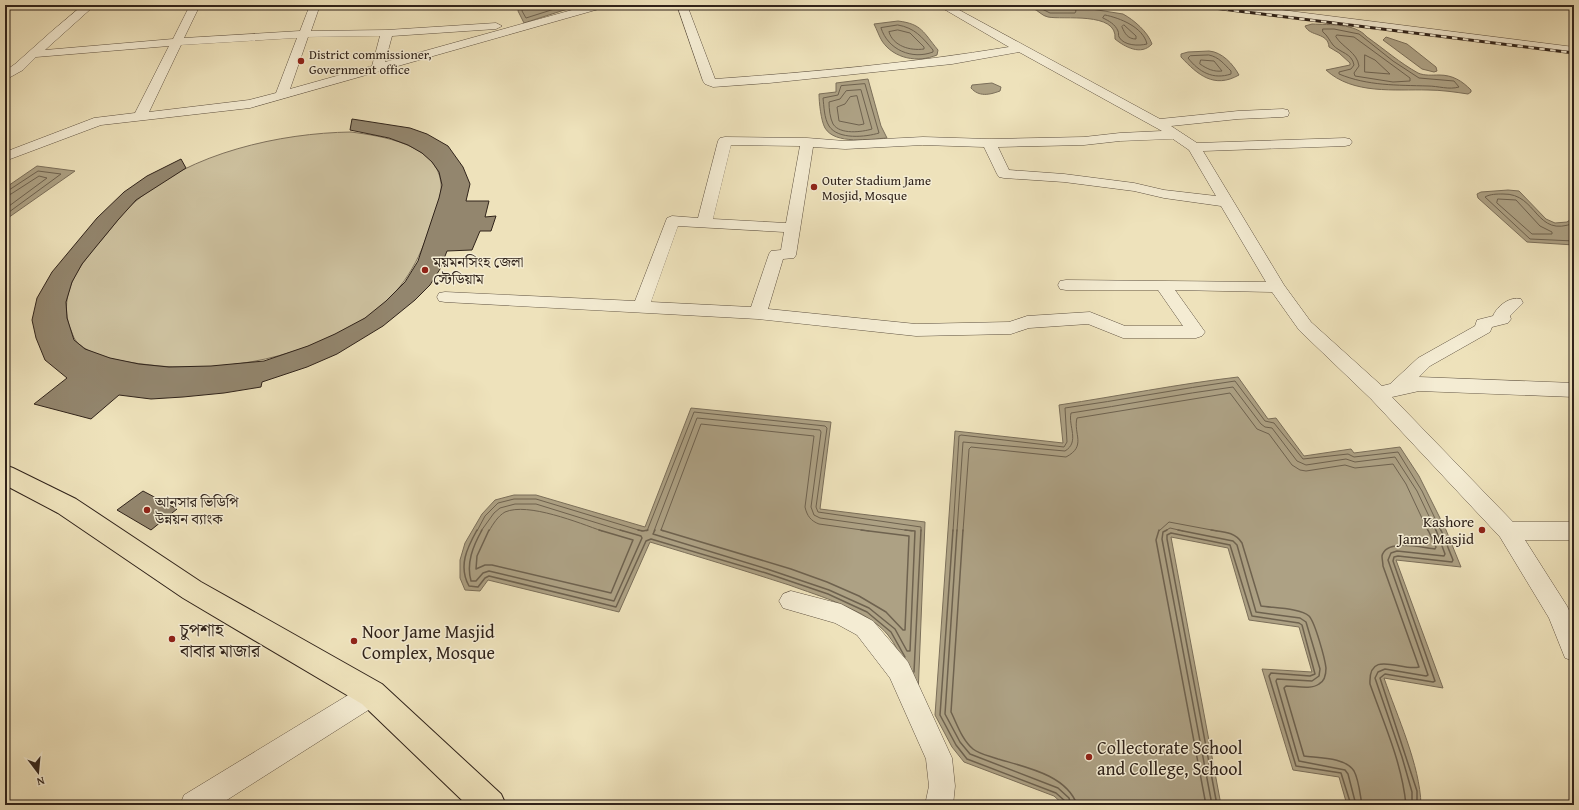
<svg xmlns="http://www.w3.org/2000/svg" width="1579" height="810" font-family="'Gentium Book Plus','Noto Serif Bengali',serif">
<rect width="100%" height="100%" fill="#eee2bb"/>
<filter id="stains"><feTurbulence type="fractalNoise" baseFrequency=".005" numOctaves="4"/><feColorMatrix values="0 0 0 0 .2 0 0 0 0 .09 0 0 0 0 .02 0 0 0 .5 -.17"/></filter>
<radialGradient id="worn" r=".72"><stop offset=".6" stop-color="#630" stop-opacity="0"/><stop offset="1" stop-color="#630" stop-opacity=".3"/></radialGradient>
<!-- green -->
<path fill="#cec2a0" stroke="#7f725d" d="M351,132C381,136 437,144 441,183C443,196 433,218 429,230C417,267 397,298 364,319C304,357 229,372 159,366C135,363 93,360 76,341C73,337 72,332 70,328C63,308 67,290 77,272C85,259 94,248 104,237C114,225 124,211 136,201C190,153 280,133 351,132Z"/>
<!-- water -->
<g fill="#ada184" stroke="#7b6f5a">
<polygon points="519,5 580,5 524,23 518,11"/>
<path d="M1018,5H1066L1123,14C1134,20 1148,32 1152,44C1141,56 1125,47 1115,39C1118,11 1062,20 1048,17C1042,16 1038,10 1032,8C1027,7 1021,9 1018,5Z"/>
<path d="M898,21C922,24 923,32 938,50L937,55C918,63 894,59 882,41C879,36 877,30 874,24Z"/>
<path d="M1312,24C1330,25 1355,23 1367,37C1384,49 1400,63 1418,73C1425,76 1432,75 1439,75C1453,75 1462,81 1471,90V92L1468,94C1455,92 1441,90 1428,90C1395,89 1353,95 1326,70L1350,65V63L1339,53L1329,47C1328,32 1310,37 1305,26Z"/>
<polygon points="1386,37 1407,44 1436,67 1437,71 1434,72 1422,69 1383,40"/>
<path d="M1209,51C1222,52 1233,64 1239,75C1214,89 1198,75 1181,57V54L1188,52Z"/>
<path d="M868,79L881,126L887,138C870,139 835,145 825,128C821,121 819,102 819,94L836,92V83Z"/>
<path d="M992,83L1001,87L1000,91C989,95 979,97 971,88L972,85Z"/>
<polygon points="37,166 75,171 5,220 5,188"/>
<polygon points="1508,190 1519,191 1546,219 1555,223 1567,222 1574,217 1574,245 1527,242 1478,198 1477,194 1481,192"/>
<path d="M1238,377L1268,419L1276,418L1304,456L1351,449L1354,453L1400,447L1419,476L1446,530L1461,567L1396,560L1443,688L1384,678C1397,716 1420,765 1421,805H1347L1339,777L1293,770L1262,669L1312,672L1299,627L1249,620L1228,548L1171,537L1221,805H1064L1054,796L964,762L952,747L935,715L955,431L1063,443L1059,405C1119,396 1178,384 1238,377Z"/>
<path d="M691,408L831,422L820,509L925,522L918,695C909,676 902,653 888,635C868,610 819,596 789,585C743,570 696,556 650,542L619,612L488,580L480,591L465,590L460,578V560L465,543L482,514L495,500L514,495H536L645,527Z"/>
</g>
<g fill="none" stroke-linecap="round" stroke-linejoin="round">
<!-- shore-far1 -->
<g stroke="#6e624f" stroke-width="1">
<polyline points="523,5 522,11 526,18 567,5"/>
<polyline points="1034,5 1050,13 1075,13 1076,11 1074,5"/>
<path d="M1105,15C1120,18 1143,27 1147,44C1139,46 1124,46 1119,37C1118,35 1119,33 1118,31C1115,24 1109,21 1103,18Z"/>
<path d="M898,25C915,28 922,37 933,50V52C912,60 888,50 881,28Z"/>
<path d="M1124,25L1136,36V39C1128,39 1125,34 1122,27Z"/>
<path d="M1323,29H1334L1359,34L1393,61L1419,78L1454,81L1459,87C1449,90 1438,86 1428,86C1397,85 1368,86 1339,74V72L1351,69L1354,65C1352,53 1340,53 1333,45C1329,40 1328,36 1323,32Z"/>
<path d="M898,30L910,33L924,47V49C910,51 893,46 889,32Z"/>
<path d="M1337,35L1354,37L1410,78V81L1393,82L1355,76L1354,73L1359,66C1357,52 1343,48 1336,37Z"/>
<path d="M1209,55C1219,57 1224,64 1231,71V74C1213,80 1199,72 1188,58L1190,56Z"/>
<polygon points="1365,55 1375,60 1390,74 1365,72"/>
<path d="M1201,60L1214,61L1222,71C1214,72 1207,69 1200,64Z"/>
<path d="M865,84L879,133C866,137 838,140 829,126C824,118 824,106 823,98L838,95L841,86Z"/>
<path d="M861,90L872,129C862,132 840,135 833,124C830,118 829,109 829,102L840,99L846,91Z"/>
<polygon points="857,96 864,124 859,125 839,121 837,107 845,104 850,97"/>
<polyline points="5,191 9,190 38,171 61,174 5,215"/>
<polyline points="5,196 11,194 39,176 47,178 5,209"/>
<polygon points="1498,199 1516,200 1540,226 1552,232 1552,234 1532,234 1497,203"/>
<path d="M1574,223C1535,239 1538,193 1503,194C1497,194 1490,194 1485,197L1530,239L1574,241"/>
<polyline points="477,531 485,516 498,503 514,499 536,499 642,531"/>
<polyline points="481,531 494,513 500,508 515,504 536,504 623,531"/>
<path d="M489,531C493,524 498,516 505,512C528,502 579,523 602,531"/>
<polyline points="647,531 694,412 825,426 827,428 816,507 818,512 921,527 921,531"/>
<polyline points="654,531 697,418 820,430 821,432 811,507 814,515 820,518 912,531"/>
<path d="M663,531L661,530L701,424L814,436L805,507C807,516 811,521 819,524L869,531"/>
<path d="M953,531L959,436L961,435L1064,447L1067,442L1065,408C1122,400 1178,389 1235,381L1265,421L1274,423L1303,459L1348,454L1354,457L1398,452L1422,491L1441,531"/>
<path d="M957,531L963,442L1065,451C1080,442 1068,426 1071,413C1125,405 1179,394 1233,387L1261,424L1265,427L1272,428L1297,461L1306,465L1346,459L1355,462L1395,457L1417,491L1436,531"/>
<path d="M963,531L969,449L971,447L1066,457C1087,446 1073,434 1077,418L1230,393L1257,429L1269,434L1292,465L1300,470L1306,471L1345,465L1355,468L1393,464L1406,484L1428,531"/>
<polyline points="1159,531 1169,522 1217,531"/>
<polyline points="1165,531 1170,528 1183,531"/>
</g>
<!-- shore -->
<g stroke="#6e624f" stroke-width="1.5">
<path d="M477,530C467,548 458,566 469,586L478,587L485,578L489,576L616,607L646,541L651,539L766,573L828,594L867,612L891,632L905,657"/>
<path d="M482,530C473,546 466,563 471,581H476L483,573L489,571L614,601L642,538L641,536L620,530"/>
<polyline points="489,530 477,556 476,569 485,565 492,565 611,593 633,540 599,530"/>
<polyline points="638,530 643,531 648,530"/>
<polyline points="655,530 653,534 767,569 829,590 869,608 895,629 907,651 910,651 915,531 905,530"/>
<polyline points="661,530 791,569 827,582 859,596 886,612 903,630 905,630 909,536 861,530"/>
<polyline points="953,530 940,715 956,745 967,759 1056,793 1065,801 1066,805"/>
<polyline points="957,530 945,714 960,742 970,754 1058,788 1069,798 1071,805"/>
<path d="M963,530L951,712C957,724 962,740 973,749C979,754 990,756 998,759C1025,767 1067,775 1077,805"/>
<polyline points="1159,530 1156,540 1206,805"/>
<polyline points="1167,530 1163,532 1162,539 1212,805"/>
<polyline points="1178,530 1233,541 1237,545 1256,612 1300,618 1306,622 1320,669 1319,676 1312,681 1277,679 1276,681 1299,761 1345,770 1348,774 1356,805"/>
<path d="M1211,530C1224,532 1235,532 1242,543L1261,606C1273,608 1301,608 1309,616C1315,622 1325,659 1326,668C1326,674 1325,681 1319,684C1311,690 1296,686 1286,686L1284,688L1304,756C1319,758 1345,757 1354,771C1359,780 1360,795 1362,805"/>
<polyline points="914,672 921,530"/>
<polyline points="1217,805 1167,539 1167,535 1171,533 1230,545 1252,616 1299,623 1302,625 1315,674 1310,676 1271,673 1269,676 1296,766 1341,773 1351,805"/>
<path d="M1406,805C1402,763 1384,724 1370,684C1368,648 1402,672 1419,667L1383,566C1383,563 1382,559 1382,556C1386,538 1423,548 1435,549L1436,547L1428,530"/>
<polyline points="1412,805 1412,792 1402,757 1375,678 1378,672 1385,669 1426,676 1428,675 1388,560 1391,553 1397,551 1444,556 1445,554 1436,530"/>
<polyline points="1417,805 1417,791 1380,678 1385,674 1433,682 1435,681 1393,561 1394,557 1398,556 1452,562 1453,560 1441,530"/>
</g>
</g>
<!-- building -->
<g fill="#93866e" stroke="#30231a">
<polygon points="352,119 410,128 427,134 448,146 463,167 470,184 466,201 489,201 485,217 496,216 491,231 480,231 472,250 447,251 440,269 430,285 415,300 383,326 337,354 307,367 262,382 261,387 224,393 183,397 151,399 119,395 91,419 34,404 67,378 45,360 36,338 32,320 37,298 52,272 97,218 124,192 147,176 181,159 186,168 136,200 118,220 95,248 82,264 72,282 66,302 67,318 74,340 85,349 110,358 139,364 169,367 211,366 264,361 308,346 335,334 365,318 386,301 405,282 418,261 439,198 442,185 439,172 432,162 422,153 408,145 389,138 350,130"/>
<polygon points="143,491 177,509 151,530 117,510"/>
</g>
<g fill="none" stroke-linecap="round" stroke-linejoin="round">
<defs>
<g id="minor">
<path d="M83,5H95L45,50L173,39L190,5H200L184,38L300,31L310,5H320L311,31L387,30L496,23L502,26L496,29L392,36L385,62L590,5H607L606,7L250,108L101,125L5,161V152L94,118L135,113L169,46L36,57L23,70L5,80V71L15,64L52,31ZM380,36L372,66L290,89L308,37ZM297,38L276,93L249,100L149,112L181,45Z"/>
<path d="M677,5H687L715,79C813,72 912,63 1009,47L937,5H950L1160,119L1238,111L1283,109L1288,110L1289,113L1288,116L1283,117L1238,119L1171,126L1197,143L1345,138L1350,139L1352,142L1350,145L1345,146L1203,151L1284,285L1311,322L1382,386L1390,384L1418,358L1475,326L1477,320L1493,316C1497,306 1510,296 1521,299L1523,303L1510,316L1511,319L1508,323L1492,327L1490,332L1430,366L1419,377L1574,383V397L1419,391L1392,397L1513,522H1574V540H1525L1567,606L1574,621V661L1565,658L1549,618L1500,537L1371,399L1299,330L1272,292L1175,290L1205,332L1202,336L1196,338H1123L1088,324L1029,328L1011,334L916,336L758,319L445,302L439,301L437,297L439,293L445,292L635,301L667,218L672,216L698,218L718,141L720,138L725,137L807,138L845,141L923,137L989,139L1084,137L1120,133L1162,131L1019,52L952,64L769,83L713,87L705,84L703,81ZM1173,139L1189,150L1216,196L1164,190L1134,183L1064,174L1009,170L998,147L1084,145L1120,141ZM731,145L800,146L786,223L713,219ZM923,145L984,147L997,174L999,177L1004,178L1064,182L1134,191L1164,198L1221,206L1266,282L1066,280L1060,281L1058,285L1060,289L1066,290H1158L1183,326H1125L1090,312L1027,316L1009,322L916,324L768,309L783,259L794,258L796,255L813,147L845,149ZM678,226L784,232L781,250L771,251L769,254L751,307L651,302Z"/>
<polygon points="1211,5 1242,5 1574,47 1574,53 1216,8"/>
<polygon points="791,591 841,604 873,621 908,662 952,758 955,786 953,805 925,805 929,786 926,759 890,678 857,635 835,623 783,608 779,601 783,594"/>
<polygon points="372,682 381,686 385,694 381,702 219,805 180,805 184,795 363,686"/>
</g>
<polygon id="highway" points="5,465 13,468 76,499 201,582 382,684 501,794 506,805 467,805 362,704 183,598 58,513 5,485"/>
</defs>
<!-- minor casing -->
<use href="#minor" stroke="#605342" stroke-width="1"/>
<!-- highway casing -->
<use href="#highway" stroke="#30231a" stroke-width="2"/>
<!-- minor -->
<use href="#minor" fill="#f4ecd3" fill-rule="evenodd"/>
<!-- highway -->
<use href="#highway" fill="#eee2bb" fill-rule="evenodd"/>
<defs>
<polyline id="rail" points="1190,5 1574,53"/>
</defs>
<!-- rail casing -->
<use href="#rail" stroke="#30231a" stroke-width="3"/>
<!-- rail -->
<use href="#rail" stroke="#f4ecd3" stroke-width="2" stroke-dasharray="5.5" stroke-linecap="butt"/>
</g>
<!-- markers -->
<g fill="#8f2418" stroke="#f4ecd3" stroke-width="1.5">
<circle cx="301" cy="61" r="4"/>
<circle cx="814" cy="187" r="4"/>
<circle cx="425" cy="270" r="4"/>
<circle cx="147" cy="510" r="4"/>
<circle cx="1482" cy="530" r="4"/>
<circle cx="172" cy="639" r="4"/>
<circle cx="354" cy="641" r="4"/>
<circle cx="1089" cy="757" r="4"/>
</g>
<g text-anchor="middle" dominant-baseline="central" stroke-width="3" stroke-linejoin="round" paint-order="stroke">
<!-- far-poi labels -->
<g font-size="13" fill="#30231a" stroke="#f4ecd3" text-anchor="start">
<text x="309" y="54">District commissioner,<tspan x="309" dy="15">Government office</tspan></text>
<text x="822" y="180">Outer Stadium Jame<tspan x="822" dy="15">Mosjid, Mosque</tspan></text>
</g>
<!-- poi labels -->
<g font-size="15" fill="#30231a" stroke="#f4ecd3" text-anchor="start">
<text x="433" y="261">ময়মনসিংহ জেলা<tspan x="433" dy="17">স্টেডিয়াম</tspan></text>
<text x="155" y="501">আনসার ভিডিপি<tspan x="155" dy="17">উন্নয়ন ব্যাংক</tspan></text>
<text x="1474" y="521" text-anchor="end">Kashore<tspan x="1474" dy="17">Jame Masjid</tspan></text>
</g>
<!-- near-poi labels -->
<g font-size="18" fill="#30231a" stroke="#f4ecd3" text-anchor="start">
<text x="180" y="629">চুপশাহ<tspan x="180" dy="21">বাবার মাজার</tspan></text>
<text x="362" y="631">Noor Jame Masjid<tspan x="362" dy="21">Complex, Mosque</tspan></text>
<text x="1097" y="747">Collectorate School<tspan x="1097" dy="21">and College, School</tspan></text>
</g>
</g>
<!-- margin -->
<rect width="1579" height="810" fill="none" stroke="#eee2bb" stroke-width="20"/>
<rect x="6" y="6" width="1567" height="798" fill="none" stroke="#30231a" stroke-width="2"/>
<rect x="10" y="10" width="1559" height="790" fill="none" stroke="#30231a"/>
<!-- north arrow -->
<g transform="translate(38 772) rotate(164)" stroke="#f4ecd3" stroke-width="3" paint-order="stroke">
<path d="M0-3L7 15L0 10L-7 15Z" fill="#30231a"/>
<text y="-6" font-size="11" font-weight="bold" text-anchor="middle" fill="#30231a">N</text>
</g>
<rect width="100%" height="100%" filter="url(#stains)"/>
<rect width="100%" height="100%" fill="url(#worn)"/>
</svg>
